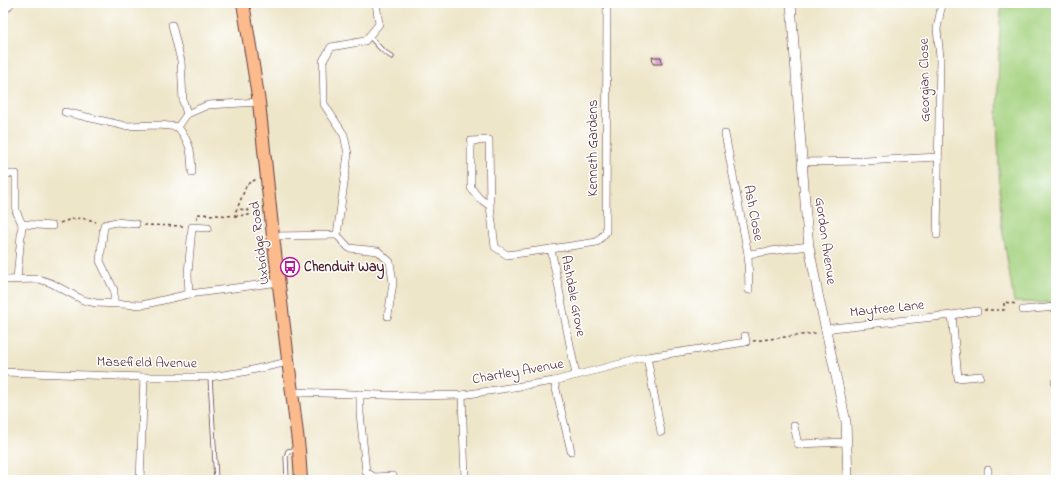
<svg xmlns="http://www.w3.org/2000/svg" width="1059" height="483" font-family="'Indie Flower',sans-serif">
<rect width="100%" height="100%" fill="#fff"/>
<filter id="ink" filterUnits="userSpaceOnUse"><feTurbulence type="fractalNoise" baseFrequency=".025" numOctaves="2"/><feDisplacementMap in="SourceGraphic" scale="8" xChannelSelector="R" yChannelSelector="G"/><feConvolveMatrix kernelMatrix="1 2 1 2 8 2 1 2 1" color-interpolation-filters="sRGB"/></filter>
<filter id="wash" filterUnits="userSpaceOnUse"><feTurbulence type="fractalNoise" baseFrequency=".012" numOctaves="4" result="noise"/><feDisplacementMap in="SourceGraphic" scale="16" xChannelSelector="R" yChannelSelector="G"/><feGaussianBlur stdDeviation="0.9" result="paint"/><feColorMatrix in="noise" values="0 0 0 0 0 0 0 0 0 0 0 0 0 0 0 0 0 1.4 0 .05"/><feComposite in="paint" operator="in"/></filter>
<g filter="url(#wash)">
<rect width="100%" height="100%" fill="#eee6c9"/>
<!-- green -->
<polygon fill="#a4d27f" stroke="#777855" points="1002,3 1056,3 1056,303 1014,302 1001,221 997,117 1000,21"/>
<g id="blocks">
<!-- building -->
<polygon fill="#cd90c6" points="652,57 661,57 662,64 653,64"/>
</g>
</g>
<g filter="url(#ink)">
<use href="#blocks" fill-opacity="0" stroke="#633d43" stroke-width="1"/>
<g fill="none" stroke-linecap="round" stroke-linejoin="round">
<defs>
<g id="service">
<polyline points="369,36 382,50 392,57"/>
<polyline points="210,377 216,480"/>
<polyline points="287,480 286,457 288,451 296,450"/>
</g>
<g id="minor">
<polyline points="3,13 11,3"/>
<polyline points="172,25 181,61 183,101 187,114"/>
<polyline points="65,112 125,126 160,125 178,127 187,114 208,105 259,102"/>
<path d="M178,127C191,145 191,149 192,172"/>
<polyline points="725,134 748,254 809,246"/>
<polyline points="802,162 865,161 938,157"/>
<polyline points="3,174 16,174 16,211 22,224 17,279"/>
<polyline points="490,206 479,198 471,188 471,141 489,140 490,206 495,247 507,255 551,249 576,375"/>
<polyline points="22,224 52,226"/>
<polyline points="337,235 349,248 378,251 390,262 393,283 388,316"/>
<polyline points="937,235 940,57 937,29 942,3"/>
<polyline points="273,236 337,235 348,154 344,135 324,104 323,61 331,47 365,41 379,24 376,3"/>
<polyline points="551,249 597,242 606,232 607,3"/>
<polyline points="748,254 749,290"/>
<polyline points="3,280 39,279 51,283 83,300 96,303 142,305 189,294 280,282"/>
<polyline points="189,294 188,274 192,227 208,228"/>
<polyline points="114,303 114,290 100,261 104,225 116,222 136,224"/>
<polyline points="1023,310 1056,307"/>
<polyline points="952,315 958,378 980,376"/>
<polyline points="826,332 832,328 952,315 977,311"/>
<polyline points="647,357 661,432"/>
<polyline points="3,372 144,377 210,377 243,372 288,362"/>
<polyline points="554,381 571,451"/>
<polyline points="1055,382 1056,385"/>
<polyline points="292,392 413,396 462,395 554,381 647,357 746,342 745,336"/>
<polyline points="360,394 360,413 366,472 374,477 393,476"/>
<polyline points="462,395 465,478"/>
<polyline points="794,426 798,444 847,442"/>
<polyline points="988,470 988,480"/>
<polyline points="140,480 144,377"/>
</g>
<polyline id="tertiary" points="791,3 806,216 809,246 818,294 846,422 848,480"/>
<polyline id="primary" points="243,3 259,102 273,236 299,450 301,480"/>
</defs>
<!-- service casing -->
<use href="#service" stroke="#633d43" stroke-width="5"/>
<!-- minor casing -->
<use href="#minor" stroke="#633d43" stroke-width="8"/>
<!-- tertiary casing -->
<use href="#tertiary" stroke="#633d43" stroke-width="10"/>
<!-- primary casing -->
<use href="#primary" stroke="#633d43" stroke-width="14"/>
<!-- path -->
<g stroke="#633d43" stroke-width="1.5" stroke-dasharray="3 3" stroke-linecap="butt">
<polyline points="235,216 249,215 249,211 247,210 238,209"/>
<polyline points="197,219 197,214 235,216 235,212 237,209 247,184 257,179"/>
<path d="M60,223C73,218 82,216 96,222"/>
<polyline points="144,225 184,226"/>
<polyline points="984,310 1004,310 1004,302 1016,304"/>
<polyline points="753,341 817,333"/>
</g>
<!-- service -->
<use href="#service" stroke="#fff" stroke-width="3.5"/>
<!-- minor -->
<use href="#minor" stroke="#fff" stroke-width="7"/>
<!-- tertiary -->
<use href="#tertiary" stroke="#fff" stroke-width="9"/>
<!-- primary -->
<use href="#primary" stroke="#fbbb8c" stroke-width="12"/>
</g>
</g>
<!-- icons -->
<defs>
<symbol id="bus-ring" viewBox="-11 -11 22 22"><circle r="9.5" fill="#fff" stroke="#b5179e" stroke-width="1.5"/><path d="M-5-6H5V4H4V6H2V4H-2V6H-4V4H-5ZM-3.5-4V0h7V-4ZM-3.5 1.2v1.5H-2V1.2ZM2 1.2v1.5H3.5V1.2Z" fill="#b5179e"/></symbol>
</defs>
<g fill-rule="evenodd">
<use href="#bus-ring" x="279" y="256" width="22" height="22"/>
</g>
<g text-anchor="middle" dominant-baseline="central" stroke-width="3" stroke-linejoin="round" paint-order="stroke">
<!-- street labels -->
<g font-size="14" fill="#4a1f2b" stroke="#fff">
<text transform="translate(925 80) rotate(-91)">Georgian Close</text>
<text transform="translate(593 148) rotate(-90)">Kenneth Gardens</text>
<text transform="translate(753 213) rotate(79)">Ash Close</text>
<text transform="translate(825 241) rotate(82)">Gordon Avenue</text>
<text transform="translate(260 243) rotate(-97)">Uxbridge Road</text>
<text transform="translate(573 296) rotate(79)">Ashdale Grove</text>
<text transform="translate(887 309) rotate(-6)">Maytree Lane</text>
<text transform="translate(147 363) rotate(1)">Masefield Avenue</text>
<text transform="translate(518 372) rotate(-10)">Chartley Avenue</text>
</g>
<!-- poi labels -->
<g font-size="14" font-weight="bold" fill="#4a1f2b" stroke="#fff" text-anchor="start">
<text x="304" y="267">Chenduit Way</text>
</g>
</g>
<!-- margin -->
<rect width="1059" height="483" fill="none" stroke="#fff" stroke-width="16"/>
</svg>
